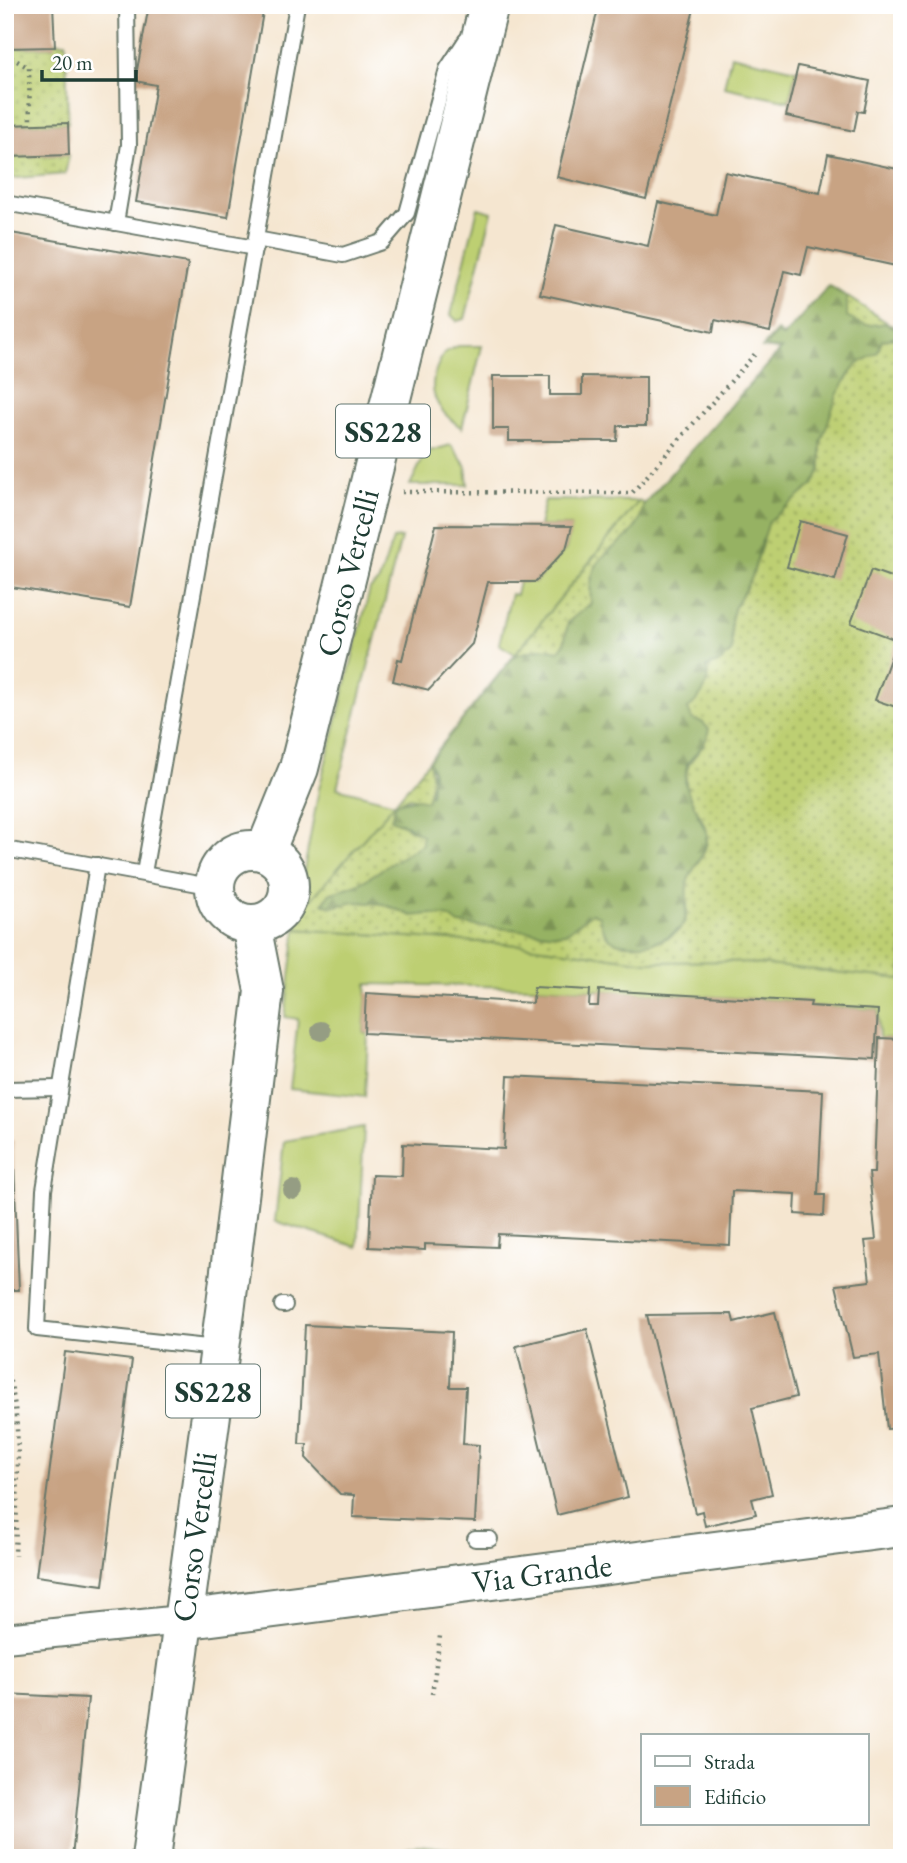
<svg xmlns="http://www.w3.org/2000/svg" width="907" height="1863" font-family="'EB Garamond',serif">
<defs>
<pattern id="forest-firs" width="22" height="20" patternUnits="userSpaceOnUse" patternTransform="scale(1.75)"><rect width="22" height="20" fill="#96b264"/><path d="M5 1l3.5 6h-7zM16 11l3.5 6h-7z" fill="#7a9253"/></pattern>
<pattern id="garden-dots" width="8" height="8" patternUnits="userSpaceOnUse" patternTransform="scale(1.75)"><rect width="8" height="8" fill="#bdcf72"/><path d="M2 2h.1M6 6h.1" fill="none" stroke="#99a95e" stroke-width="1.8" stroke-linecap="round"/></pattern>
</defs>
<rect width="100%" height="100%" fill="#fff"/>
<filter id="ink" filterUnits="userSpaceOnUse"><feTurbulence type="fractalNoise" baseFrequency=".0143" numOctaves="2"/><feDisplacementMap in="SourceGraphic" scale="14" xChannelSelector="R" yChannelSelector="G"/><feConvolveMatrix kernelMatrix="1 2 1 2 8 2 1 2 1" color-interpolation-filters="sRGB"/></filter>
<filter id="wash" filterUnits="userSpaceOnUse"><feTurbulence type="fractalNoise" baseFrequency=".00686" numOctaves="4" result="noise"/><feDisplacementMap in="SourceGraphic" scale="28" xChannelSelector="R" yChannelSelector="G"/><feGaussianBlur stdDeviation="1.57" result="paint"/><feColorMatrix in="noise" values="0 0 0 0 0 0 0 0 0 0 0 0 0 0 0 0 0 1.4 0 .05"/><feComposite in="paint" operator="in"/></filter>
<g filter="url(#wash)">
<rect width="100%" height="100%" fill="#f5e6d0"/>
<!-- grass -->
<g fill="#bdcf72" stroke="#6e8653" stroke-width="2">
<polygon points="731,55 796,70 789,101 724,87"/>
<polygon points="478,208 492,212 465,319 457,321 451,315"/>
<path d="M458,346H482L462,428C431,407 424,385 445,352Z"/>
<polygon points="451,445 466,466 468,485 410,485 426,452"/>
<polygon points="545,500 639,501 515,654 499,644 511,594 516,595 519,582 535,582 566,549 571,526 539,526"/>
<polygon points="401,538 337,788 395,803 308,903 302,897 301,886 319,789 370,589 379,581 393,539"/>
<polygon points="296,929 521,945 648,962 728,961 902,979 902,1039 879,1038 878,1010 810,1006 810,1002 534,987 367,984 364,1033 368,1034 365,1097 290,1089 298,1019 285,1017"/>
<polygon points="364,1127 358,1247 275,1221 284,1141"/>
<polygon points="418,1845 493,1854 492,1858 361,1858 370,1852 390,1854"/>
</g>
<!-- forest -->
<path fill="url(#forest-firs)" stroke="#5a784c" stroke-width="2" d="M829,286L848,298L847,316C860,326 871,326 887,323L902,332V337H892L871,359L855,366L843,384L821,443V470L813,485L800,499L784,508L762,541L752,577L735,607L731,620L732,651L721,662L708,667C710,687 702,696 688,709L709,729L707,741L687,764L685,783L707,834L704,851L689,879L685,923C666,945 638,948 611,941L602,930L599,916L566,933L557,934L459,924L431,914L412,916L383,904L356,902L331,907L323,904L329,894L360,883L421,844L409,826L391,819L395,804C408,798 418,800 431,795L433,770L429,761L515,655L544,648L559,651L564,644L568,622L591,603C584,538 638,554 643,505L781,350L763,348L778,332L783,337Z"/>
<!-- garden -->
<g fill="url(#garden-dots)" stroke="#6e8653" stroke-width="2">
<polygon points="54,42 66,42 68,123 8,125 8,157 69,155 65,174 5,179 5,48 54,47"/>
<path d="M829,285L902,332L886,323C870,326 861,327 847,316V298L829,286L783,337L777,333L764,348L781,349L643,505C638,554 583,539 591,603L568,622L564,644L559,651L543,648L515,655L429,761L432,780L427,801L409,797L395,804L391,819L422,835V844L360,883L329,894L323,903L331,907L356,902L383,904L412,916L431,914L450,917L459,924L557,934L566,933L592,913L599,916C602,932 607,942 625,944C649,946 687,940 687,909C688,899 684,888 689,878C696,863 709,852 707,834C704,815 686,800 686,780C686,754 705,755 709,729L702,722L692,719L688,709C702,696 710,687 707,667L721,662L732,651L731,620L735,607L752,577L769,521L813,485L821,470V443L837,395L855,366L878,352L882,340L902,337V979L728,961L648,962L521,945L296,929L302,897L308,903L395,803L639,501L644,504L780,350L762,348L777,331L784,336Z"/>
</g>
<g id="blocks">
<!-- building -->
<g fill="#c8a383">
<polygon points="6,5 53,5 55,47 7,48"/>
<polygon points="149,5 222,5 263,12 228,217 136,202 156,85 135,81"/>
<polygon points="599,5 695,5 646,199 557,177"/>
<polygon points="798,66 870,81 864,112 858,111 854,131 786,116"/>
<polygon points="68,123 69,155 8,157 7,125"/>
<polygon points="828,154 902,170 902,241 896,266 808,247 801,275 784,271 770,332 715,320 713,332 540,294 556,225 648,246 658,202 716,215 725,172 820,193"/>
<polygon points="5,232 188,263 130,607 5,586"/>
<polygon points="493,376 550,376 550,395 582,395 582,376 646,377 646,426 618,426 617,441 509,441 509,429 493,429"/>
<polygon points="800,521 848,534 835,580 787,567"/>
<polygon points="436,525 572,526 566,549 535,582 488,582 472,644 429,690 393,681 398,659 402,660"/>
<polygon points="871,570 902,581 902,709 875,700 897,640 851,623"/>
<polygon points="534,987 590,990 589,1006 598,1006 599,990 811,1002 810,1006 878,1010 875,1059 364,1033 366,993 533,1003"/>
<polygon points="879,1038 902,1039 902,1428 887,1429 879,1354 853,1357 836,1285 870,1281 865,1241 876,1240 869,1173 874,1173"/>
<polygon points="508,1076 823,1091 818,1195 825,1195 824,1216 795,1214 796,1194 732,1191 730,1245 498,1234 497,1247 425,1244 425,1250 369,1247 372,1175 402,1176 403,1144 504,1149"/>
<polygon points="5,1140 13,1140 19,1290 5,1290"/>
<polygon points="775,1312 796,1397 752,1408 772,1494 752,1499 756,1514 705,1526 702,1511 695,1513 647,1315 732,1314 734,1322"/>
<polygon points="305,1325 452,1332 450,1387 466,1387 463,1444 479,1445 475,1522 353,1517 354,1495 340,1494 306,1458 307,1444 299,1444"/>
<polygon points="587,1329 628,1497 557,1515 516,1346"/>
<polygon points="65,1352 132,1360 103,1585 36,1576"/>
<polygon points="5,1694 88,1698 72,1858 5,1858"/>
</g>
</g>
</g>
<g filter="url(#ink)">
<use href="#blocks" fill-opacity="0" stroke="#6a786b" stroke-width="2"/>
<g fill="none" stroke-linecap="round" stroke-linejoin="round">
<defs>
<g id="lane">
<polyline points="5,203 255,248"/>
<polyline points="116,223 129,145 127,5"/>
<polyline points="256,239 343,255 382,242 407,213 447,69 466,40"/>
<polyline points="5,849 215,887"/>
<polyline points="97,865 44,1190 37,1329 217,1348"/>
<polyline points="144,873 297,5"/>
<polyline points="5,1089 59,1088"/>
<polyline points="282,1305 285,1305"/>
<polyline points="475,1539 490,1539"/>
</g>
<polyline id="street" points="5,1638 181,1620"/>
<g id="secondary">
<path id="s1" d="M181,1620L902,1527"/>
</g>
<g id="primary">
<circle cx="252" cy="887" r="37"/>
<path id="s2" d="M265,852L299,768L489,5"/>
<path id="s3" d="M151,1858L226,1304L264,991L251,925"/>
</g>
</defs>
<!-- lane casing -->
<use href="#lane" stroke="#6a786b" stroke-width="18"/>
<!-- street casing -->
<use href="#street" stroke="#6a786b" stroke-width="32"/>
<!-- secondary casing -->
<use href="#secondary" stroke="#6a786b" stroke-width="42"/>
<!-- primary casing -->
<use href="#primary" stroke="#6a786b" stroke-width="42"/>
<!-- path -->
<g stroke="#6a786b" stroke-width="4.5" stroke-dasharray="2 5" stroke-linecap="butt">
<polyline points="5,54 29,68 30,124"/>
<polyline points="402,492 632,493 755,354"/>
<path d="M5,1368C25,1411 16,1507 15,1556"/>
<polyline points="432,1694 440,1636"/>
</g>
<!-- lane -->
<use href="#lane" stroke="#fff" stroke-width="14"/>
<!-- street -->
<use href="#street" stroke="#fff" stroke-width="28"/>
<!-- secondary -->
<use href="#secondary" stroke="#fff" stroke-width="38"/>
<!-- primary -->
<use href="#primary" stroke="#fff" stroke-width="38"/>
</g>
<!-- trees -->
<g fill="#959d83">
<circle cx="321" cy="1031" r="10"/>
<circle cx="293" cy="1190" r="10"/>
</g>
</g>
<g text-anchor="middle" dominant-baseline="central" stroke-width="5" stroke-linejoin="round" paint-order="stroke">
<!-- shield labels -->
<g fill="#fff" stroke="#627771" stroke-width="2">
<rect x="336" y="404.5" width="94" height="53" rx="5"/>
<rect x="166" y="1364.5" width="94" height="53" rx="5"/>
</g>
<g font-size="30" font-weight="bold" fill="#1f3d34">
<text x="383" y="431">SS228</text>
<text x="213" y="1391">SS228</text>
</g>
<!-- street labels -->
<g font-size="32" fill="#1f3d34" stroke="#fff">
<text stroke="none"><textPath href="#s2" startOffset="292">Corso Vercelli</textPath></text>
<text stroke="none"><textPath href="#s3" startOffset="324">Corso Vercelli</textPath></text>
<text stroke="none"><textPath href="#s1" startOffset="364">Via Grande</textPath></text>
</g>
</g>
<!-- margin -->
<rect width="907" height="1863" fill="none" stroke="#fff" stroke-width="28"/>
<!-- legend -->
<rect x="641" y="1734" width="228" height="91" fill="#ffffff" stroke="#a5b1ae" stroke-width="2"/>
<rect x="655" y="1756" width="35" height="10" fill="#ffffff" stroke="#a5b1ae" stroke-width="2"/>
<text x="704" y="1769" font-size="21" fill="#1f3d34">Strada</text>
<rect x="655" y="1786" width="35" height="21" fill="#c8a383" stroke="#a5b1ae" stroke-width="2"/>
<text x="704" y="1804" font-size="21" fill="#1f3d34">Edificio</text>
<!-- scale -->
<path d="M42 70v10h94v-10" fill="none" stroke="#1f3d34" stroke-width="3.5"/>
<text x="52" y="70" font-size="21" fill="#1f3d34" stroke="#ffffff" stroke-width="5" paint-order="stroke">20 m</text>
</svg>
